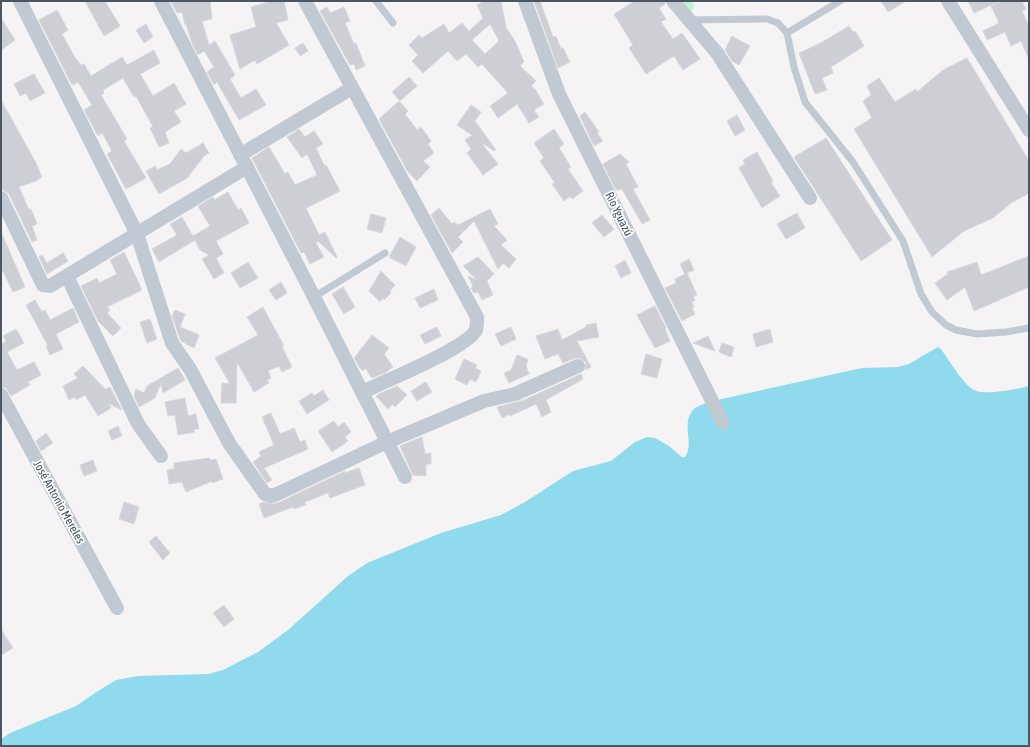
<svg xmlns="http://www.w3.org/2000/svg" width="1030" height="747" font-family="'Asap Condensed',sans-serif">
<rect width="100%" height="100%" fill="#f5f3f3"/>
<!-- green -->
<polygon fill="#c3f1d5" points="675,1 692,1 694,6 691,13"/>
<!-- water -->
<path fill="#90daee" d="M938,347L941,349C949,360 963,384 974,390C983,396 1018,389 1029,386V746H1V739L10,733L76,706L98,691L116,680L138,676L208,674L223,670L258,652L288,630L348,576L367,563L441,533L501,515L525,502L573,471L611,461L635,442L647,437L655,438L669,446L682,457H685C695,443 680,423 694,409C697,406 704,404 708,402L862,368L898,367L909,364Z"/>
<!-- building -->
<g fill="#cdcfd5" stroke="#d7d9de" fill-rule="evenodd">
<polygon points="85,1 105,1 120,26 104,36"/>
<polygon points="171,1 210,1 212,19 202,21 209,45 215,41 235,75 230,79 241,98 256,89 266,105 239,120 217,82 214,85 207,72 214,67 204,51 198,55 192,43 186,24 185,25 182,12 177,13"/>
<polygon points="272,1 284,1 288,20 276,23 289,45 257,64 255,60 240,69 230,35 256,27 251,7"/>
<path d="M484,1H501L506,27L516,43L524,62L520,66L536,81L531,86L535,89L544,104L534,110L539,117L529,123L517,104L498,118L490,106L508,93L482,64L478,67L466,54L457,61L448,51L423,73L412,61L418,55L409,45L419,35L422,38L444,24L449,33L462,23L469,31L483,18L477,5ZM490,24L499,41L485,54L472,40Z"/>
<polygon points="534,1 540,1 553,37 556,36 561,49 563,48 570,62 558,68"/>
<polygon points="635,1 665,1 665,4 659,8 666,19 661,22 673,39 682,33 700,59 683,70 674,56 646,74 629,48 633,45 614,14"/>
<polygon points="881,1 906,1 888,12"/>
<polygon points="968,1 1000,1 974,13"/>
<polygon points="1002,1 1022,1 1026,9 1022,11 1029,26 1029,60 1021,41 1011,46 1005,32 987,40 983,31 999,23 991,6"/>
<polygon points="327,7 330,13 344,7 350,21 345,23 354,44 356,43 365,66 356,70 354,64 350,65 320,11"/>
<polygon points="57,10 68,30 62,34 74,56 81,65 84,64 91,76 122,57 127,65 154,50 160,63 140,74 153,96 174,83 186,104 174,111 181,122 165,132 169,143 159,147 150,128 153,127 136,96 134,97 123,78 103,90 104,93 101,95 127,139 124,141 146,178 126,189 107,154 112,151 102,133 98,136 84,110 92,105 78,82 72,85 39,20"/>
<polygon points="1,18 15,40 1,50"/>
<polygon points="146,24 153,37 144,43 136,30"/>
<polygon points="849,26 853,32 855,31 864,46 831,67 833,73 822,78 827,90 815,94 799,53 819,44"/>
<polygon points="732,36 750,46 739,65 732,61 725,50"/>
<polygon points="303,43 308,51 300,56 295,48"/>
<polygon points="967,58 1029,161 1029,193 1011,203 993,218 964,231 932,257 854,129 872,118 863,101 871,95 867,86 879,78 895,102 916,89 917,92 943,70"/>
<polygon points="34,74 45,93 30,101 26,93 20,96 14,84"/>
<polygon points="409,77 417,86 400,101 392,92"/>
<polygon points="1,100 36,163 42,177 36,181 19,187 29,210 31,209 37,224 32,226 37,240 32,242 9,194 3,190 1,185"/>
<polygon points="399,101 408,111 405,114 417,130 421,127 431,141 428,144 434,153 423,161 430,167 417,181 408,172 379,119"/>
<polygon points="471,105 481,112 475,121 496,150 494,151 484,144 483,145 498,164 483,175 467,153 471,149 465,140 472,135 457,125"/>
<polygon points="585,112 599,132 597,133 603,141 594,146 580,116"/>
<polygon points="737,115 745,130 735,136 727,121"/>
<polygon points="299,129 305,137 314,131 323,144 316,148 324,165 326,165 340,191 306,208 319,235 325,232 337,257 336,258 318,241 316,243 324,257 310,264 304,252 301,253 252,158 269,147 285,174 288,172 295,185 317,175 307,154 302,158 287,137"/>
<polygon points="554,129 564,144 559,148 571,167 568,169 583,191 572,199 570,196 564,201 552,184 555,183 540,161 544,158 534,143"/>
<polygon points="826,138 892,240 861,261 794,157"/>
<polygon points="203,143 209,153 204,156 187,178 159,194 146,171 155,166 157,170 170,164 181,149 186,153"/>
<polygon points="757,152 773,181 771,183 780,196 762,208 739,168 745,164 743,160"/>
<polygon points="620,154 629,162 626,164 638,187 633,189 650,220 642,224 622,189 616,190 603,164"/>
<polygon points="228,192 238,210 241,208 249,223 216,241 223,254 216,258 224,273 214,279 202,259 209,255 200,250 193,236 210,226 198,206 213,197 214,200"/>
<polygon points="439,208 452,224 454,222 458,225 490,209 498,224 494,226 507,240 501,245 516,259 509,268 503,263 498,269 474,221 458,237 463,242 452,253 431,215"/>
<polygon points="797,213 805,228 786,239 777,224"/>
<polygon points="371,214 386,218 382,233 367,229"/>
<polygon points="602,215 614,229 604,237 592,223"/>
<polygon points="182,217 195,240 159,262 152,249 177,235 170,224"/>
<polygon points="1,232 25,287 13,292 3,271 1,272"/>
<polygon points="400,237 416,247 406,266 389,257"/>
<polygon points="124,252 142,290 107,307 110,310 107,313 121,328 113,336 98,321 81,286 97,278 99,283 117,274 110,260"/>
<polygon points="63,253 68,261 47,274 39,257 42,255 47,263"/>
<polygon points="1029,256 1029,287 974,311 965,287 947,300 935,283 948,274 947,272 977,262 981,275"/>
<polygon points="478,257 494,274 487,281 493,295 482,300 478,292 474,293 471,288 473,286 468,276 477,280 463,266"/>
<polygon points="689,259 694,270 687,273 697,295 693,297 695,300 692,302 694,307 692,308 695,314 682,321 665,288 676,283 675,279 685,274 680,264"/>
<polygon points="625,260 631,273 621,278 615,266"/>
<polygon points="248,262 258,278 240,288 231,273"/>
<polygon points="381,271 395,285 390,291 391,293 384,300 383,298 380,302 369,291"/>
<polygon points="281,282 287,293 276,300 269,290"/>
<polygon points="343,287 355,307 344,314 332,294"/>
<polygon points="434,289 438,300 420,308 415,298"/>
<polygon points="35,300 42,312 45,310 50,320 73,308 79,322 56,334 63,349 50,355 46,346 48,346 26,305"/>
<polygon points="655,306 666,328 665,329 670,341 655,348 637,315"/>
<polygon points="263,307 284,346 282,347 292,367 282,372 279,366 268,371 271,378 267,380 269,383 254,392 237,362 236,403 221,403 222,383 230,384 215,358 258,335 247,317"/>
<polygon points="175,310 185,314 180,327 199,335 194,348 181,341 180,339 172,316"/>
<polygon points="150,319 157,339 147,343 140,322"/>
<polygon points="596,323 599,337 577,341 591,367 585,370 586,366 586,362 579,358 575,358 563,363 558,354 545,359 536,336 558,329 562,340 586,327 586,325"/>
<polygon points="437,327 441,336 425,344 420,335"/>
<polygon points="511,327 516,339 501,346 495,334"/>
<polygon points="16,329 24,343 7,352 17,370 34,362 41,375 28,382 30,385 11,396 6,388 1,387 1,341 2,344 6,341 3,336"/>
<polygon points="770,329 773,342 756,347 753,334"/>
<polygon points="372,335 389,348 384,354 393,367 385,373 372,378 365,368 363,371 360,368 354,358"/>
<polygon points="708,336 715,351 693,343"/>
<polygon points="722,343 734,347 731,357 719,352"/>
<polygon points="646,354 662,359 657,378 641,374"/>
<polygon points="517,355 528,359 526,366 529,374 509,383 504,373 511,370"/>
<polygon points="464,359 477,365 475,368 481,371 476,382 470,379 467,385 455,379"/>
<polygon points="83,366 105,389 110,387 122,410 109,404 111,408 98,416 85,395 76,400 75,397 69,400 63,386 78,378 74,374"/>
<polygon points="178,368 185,380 163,393 161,383 155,398 139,407 134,396 136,389 144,393 147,386"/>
<polygon points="581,374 583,379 546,400 551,412 542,417 536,404 510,416 509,414 502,418 497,407 524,400"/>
<polygon points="426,382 432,392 417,401 411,391"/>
<polygon points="397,386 407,395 395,407 393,404 388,409 376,396 379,394"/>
<polygon points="323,390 329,400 307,414 299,401 312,393 314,396"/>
<polygon points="185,398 188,416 196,414 199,429 193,430 195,432 178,435 175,415 168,416 165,402"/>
<polygon points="271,413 280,434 294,428 300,442 305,440 308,449 264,468 272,480 267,483 253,462 261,456 259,452 274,445 262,417"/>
<polygon points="334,421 338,427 344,422 351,432 345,437 348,441 332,452 318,431"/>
<polygon points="118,426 122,436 112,440 108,431"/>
<polygon points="46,433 53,443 41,451 36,441"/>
<polygon points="422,437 425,454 431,453 431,464 426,464 426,476 413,475 400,446"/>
<polygon points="209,458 210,460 216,459 223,479 212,483 212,481 186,492 182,482 169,484 167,470 174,469 174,463"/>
<polygon points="93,460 97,471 84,476 80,465"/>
<polygon points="359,468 365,485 330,498 328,493 305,502 306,505 294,509 293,507 264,518 259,504 263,502 273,504 280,502 345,471 345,473"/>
<polygon points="124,502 139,507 134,524 119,519"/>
<polygon points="156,536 170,553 163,560 149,542"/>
<polygon points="224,605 234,619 224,627 213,613"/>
<polygon points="1,629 13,648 1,655"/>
</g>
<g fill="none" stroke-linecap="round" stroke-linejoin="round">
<!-- service -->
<g stroke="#c1cad2" stroke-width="7">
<polyline points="376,1 393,23"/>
<polyline points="689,20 767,19 778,23 787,33 794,67 805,102 853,162 903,241 921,294 932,312 946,325 956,330 977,334 1006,332 1029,328"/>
<polyline points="787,33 840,1"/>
<polyline points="314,297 385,253"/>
</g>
<!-- minor -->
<g stroke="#c1cad2" stroke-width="14">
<polyline points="20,1 137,234 172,343 190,369 229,443 265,494 271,496 277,494 387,442 484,401 515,394 578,366"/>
<polyline points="161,1 314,297 405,477"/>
<path d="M305,1L477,317C477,321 477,326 476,330C467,348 384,382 362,392"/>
<polyline points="525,1 559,94 723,423"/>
<polyline points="673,1 717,53 810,198"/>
<polyline points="948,1 1029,130"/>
<polyline points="240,155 352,88"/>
<polyline points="1,198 43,285 50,286 247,167"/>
<polyline points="67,276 138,424 161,456"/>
<polyline points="1,395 117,608"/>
</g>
</g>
<g text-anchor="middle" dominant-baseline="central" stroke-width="3.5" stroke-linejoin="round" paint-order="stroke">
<!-- street labels -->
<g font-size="12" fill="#4a5661" stroke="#fff">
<text transform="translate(619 214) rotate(64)">Río Yguazú</text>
<text transform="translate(59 502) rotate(61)">José Antonio Mereles</text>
</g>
</g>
<!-- border -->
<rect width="1030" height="747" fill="none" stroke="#4a5661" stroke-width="4"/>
</svg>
